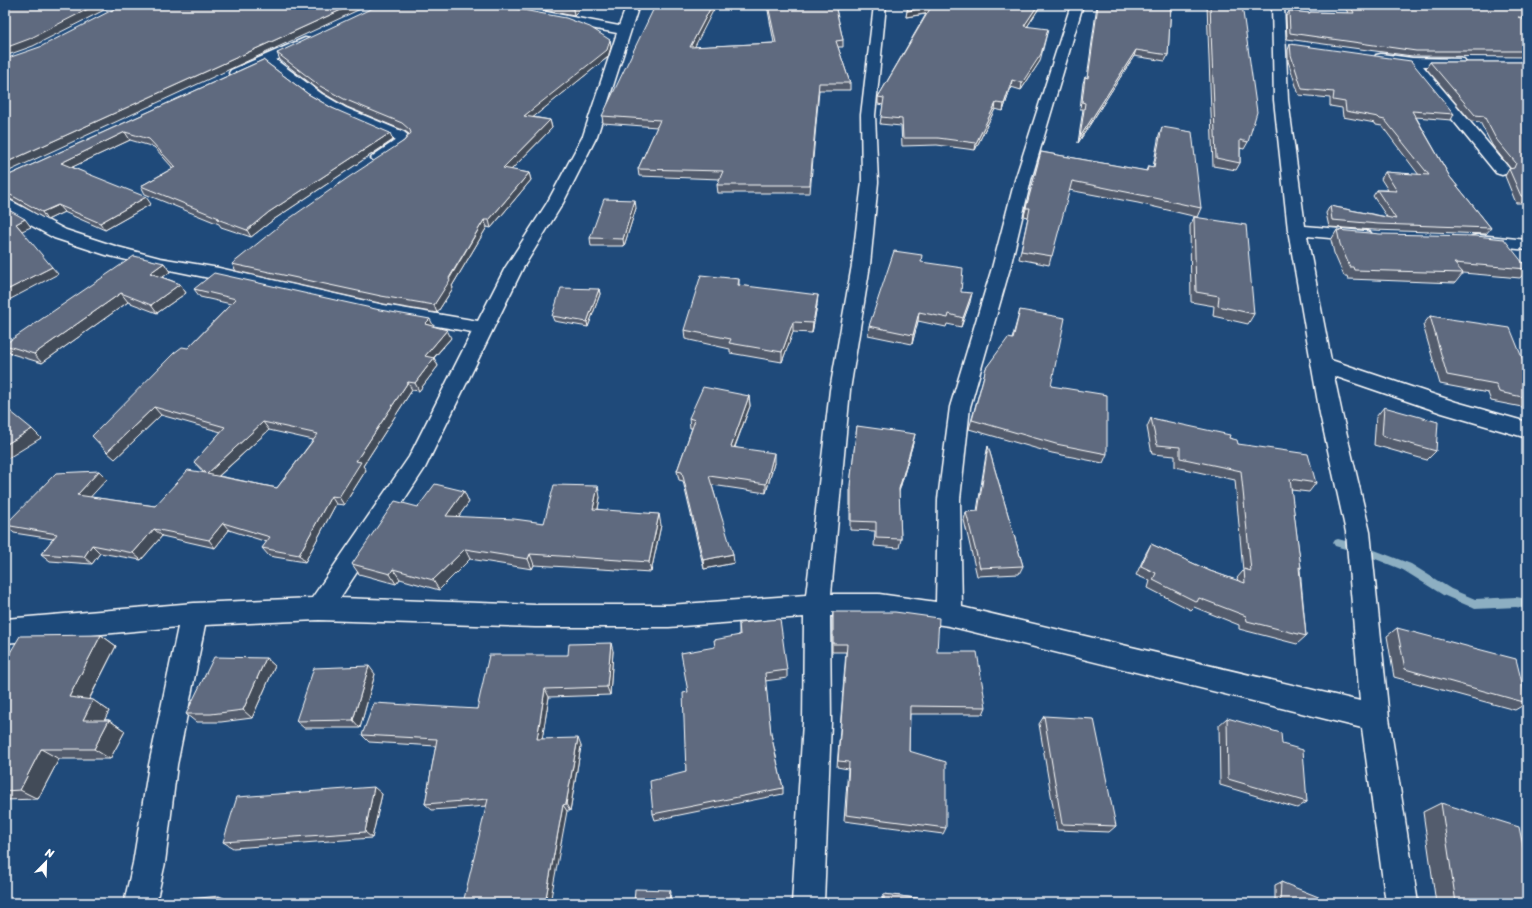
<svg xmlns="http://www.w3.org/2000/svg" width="1532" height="908" font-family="Sriracha,sans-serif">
<rect width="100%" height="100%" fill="#1f4a7a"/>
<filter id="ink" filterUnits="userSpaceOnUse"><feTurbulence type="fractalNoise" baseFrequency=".025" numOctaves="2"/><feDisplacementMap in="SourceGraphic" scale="8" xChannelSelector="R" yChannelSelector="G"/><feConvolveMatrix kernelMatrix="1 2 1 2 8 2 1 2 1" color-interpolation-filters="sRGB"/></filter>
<g filter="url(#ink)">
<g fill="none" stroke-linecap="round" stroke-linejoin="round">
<!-- stream -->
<polygon fill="#8dafc2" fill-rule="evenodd" points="1338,539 1364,546 1411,564 1451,589 1475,599 1516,597 1527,599 1527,609 1516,607 1475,609 1471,607 1443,595 1403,570 1363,554 1335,546 1333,543 1335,540"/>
<defs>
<g id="street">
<polygon points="485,5 510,5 619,26 627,5 639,5 597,136 563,203 523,268 425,468 340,598 535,605 669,605 806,595 830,390 852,265 862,182 861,115 874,5 886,5 875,115 878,182 870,265 850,390 831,594 879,594 936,602 938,499 950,407 992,268 1015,180 1071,5 1083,5 1031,180 1010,268 970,407 960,499 962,607 1360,701 1346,532 1320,414 1288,230 1274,100 1272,5 1284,5 1288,100 1305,226 1364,231 1370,232 1373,236 1370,240 1364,241 1307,236 1331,360 1456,402 1527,422 1527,438 1442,413 1334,376 1342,414 1370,532 1389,718 1418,903 1386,903 1362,728 949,626 879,616 830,616 831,722 824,903 792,903 803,722 804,617 669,627 535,627 319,620 205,625 177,765 165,863 156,903 124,903 133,863 149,765 178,627 5,643 5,619 194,603 312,598 409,457 472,332 384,317 219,280 160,268 106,255 54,238 5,211 5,199 11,201 66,230 118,247 160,258 219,268 384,305 478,321 505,268 547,203 583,136 617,33 491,9 487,8"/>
<path d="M305,38L310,39L311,42L310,45L276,60L322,94L346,108L404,132L412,139C405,150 387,165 374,161L371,158L374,155L396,140L336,114L312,100L266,65L236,77L231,76L229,73L231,70Z"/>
<polygon points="1381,54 1412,58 1464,59 1466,62 1464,65 1459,66 1423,66 1508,167 1510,170 1508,173 1502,175 1496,173 1408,65 1376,61 1374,58 1376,55"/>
<polygon points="1478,235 1527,240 1527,250 1472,244 1469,240 1472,236"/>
</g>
</defs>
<!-- street casing -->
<use href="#street" stroke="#fff" stroke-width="3"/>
<!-- street -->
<use href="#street" fill="#1f4a7a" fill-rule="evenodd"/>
</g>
<!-- wall -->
<g fill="#525c6d" stroke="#fff" fill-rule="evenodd">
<polygon points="518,5 584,5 574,16"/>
<polygon points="767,5 853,5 852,8 836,9 843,40 843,47 838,47 850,83 850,90 819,90 810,193 718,193 717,185 720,179 639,176 638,169 657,127 603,123 602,116 694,47 774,43"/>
<polygon points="906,5 1041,5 1027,27 1040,61 1021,90 1011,87 1003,111 995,109 975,150 937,145 902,146 901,126 880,124 883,105 878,104 878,97 926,14 906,17 908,6 906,6"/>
<polygon points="1097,5 1171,5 1168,55 1165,61 1134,56 1078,143 1083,109 1080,109 1083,83 1085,77 1087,78"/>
<polygon points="1207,5 1242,5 1248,142 1244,149 1240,148 1240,163 1236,170 1213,166"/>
<polygon points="1344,5 1527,5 1527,57 1412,56 1287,39 1286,16 1289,11 1309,13 1310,12 1348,13"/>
<polygon points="610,40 611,47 608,57 533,117 550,120 552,128 511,170 529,173 531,180 491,228 487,227 452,286 453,288 437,313 384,304 236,271 232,264 404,141 409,134 405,131 347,107 323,93 280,60 277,53"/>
<polygon points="1290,44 1454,114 1451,120 1416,117 1450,177 1491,228 1486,234 1374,230 1329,227 1326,213 1330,206 1387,217 1373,196 1377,190 1388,190 1381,179 1385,172 1419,175 1382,126 1376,125 1375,123 1343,117 1342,108 1330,106 1330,98 1299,95 1288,61 1288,50"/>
<polygon points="263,60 308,94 332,108 393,140 273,220 251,237 221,227 219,224 145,194 141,186 173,168 154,147 130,140 72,167 151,204 105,230 64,212 47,220 12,200 5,198 5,177"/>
<polygon points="1430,62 1527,62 1527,203 1516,203 1505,176 1509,169 1511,169 1492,145 1480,122 1471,121 1426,68"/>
<polygon points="1162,127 1201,208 1197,217 1138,203 1069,190 1049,265 1019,259 1028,217 1024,216 1041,152 1146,171 1148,166 1153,167 1159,135"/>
<polygon points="636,208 624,246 591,246 590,238"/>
<polygon points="1194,217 1254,314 1248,324 1213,316 1214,306 1191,302 1190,226"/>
<polygon points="1337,230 1527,268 1527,270 1520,278 1463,273 1455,283 1348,279 1347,276 1344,276 1334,253 1331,240"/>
<polygon points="921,262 961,292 970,302 961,327 947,324 946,327 918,321 912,344 868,335 869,326"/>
<polygon points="164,263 170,272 162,277 180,284 186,293 157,313 128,302 42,363 12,354 5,347 5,344"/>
<polygon points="739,279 739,285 817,305 812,333 793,332 782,362 730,353 730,349 685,339 684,330"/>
<path d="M194,289L433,326L451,338L434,358L438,366L419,391L412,390L363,466L366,470L344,505L336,504L305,562L269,556L262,548L267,542L229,530L215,548L162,536L141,560L100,553L92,564L50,561L41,554L53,539L14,533L5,525L99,471L107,479L90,497L155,506L204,473L194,462L221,432L161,415L115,459L92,436L188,348L231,304L200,297ZM269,430L313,440L277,488L219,476Z"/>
<polygon points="599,289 600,294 588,327 554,321 552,316"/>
<polygon points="1020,310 1051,386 1107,454 1103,463 1052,453 969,429 986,368 1012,339"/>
<polygon points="1430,316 1527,370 1527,408 1491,401 1488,393 1440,384 1423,325"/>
<polygon points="749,396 750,406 735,447 774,463 766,493 712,485 734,563 704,569 683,481 679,480 677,471 692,428 690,428 689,418"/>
<polygon points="1384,407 1436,451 1427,460 1374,445 1376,417"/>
<polygon points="1151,418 1229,438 1238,444 1316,483 1309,492 1291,490 1301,568 1300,569 1306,636 1297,644 1239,629 1239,625 1194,607 1191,610 1148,588 1150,581 1136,575 1146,553 1151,544 1210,571 1238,581 1237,578 1243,571 1235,480 1175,467 1175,456 1152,454 1147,427"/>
<polygon points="857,426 913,443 899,492 901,539 899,548 874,546 875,531 850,530 850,485"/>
<polygon points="988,446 1023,566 1019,574 977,576 964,520 966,512 977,511 986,455"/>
<polygon points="600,497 598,509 661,525 651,572 534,565 532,569 470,559 439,590 400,579 396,584 359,574 352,564 418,507 469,502 458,517 544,523"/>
<polygon points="833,612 937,652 986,707 983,714 910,714 909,751 946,828 943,834 844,821 848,769 837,767 846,652 832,652 832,620"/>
<polygon points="739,623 787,670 787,678 765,681 771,734 783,788 783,794 655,820 653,814 686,772 688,692 715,647 739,635"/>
<polygon points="1397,628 1527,701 1527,703 1515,710 1394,677 1387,636"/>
<polygon points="101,635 116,646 89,700 93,700 109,711 104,720 109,720 125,731 110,759 59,759 38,799 5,800 5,661"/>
<polygon points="613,651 610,695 549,697 542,739 581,746 570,811 487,806 432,810 425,804 436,746 369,742 362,735 477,709 568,655"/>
<polygon points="266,658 275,666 252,718 221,722 196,722 186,714"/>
<polygon points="375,674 360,728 304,728 296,721"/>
<polygon points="1044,716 1116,826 1109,832 1057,830 1039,724"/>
<polygon points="1227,718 1282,744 1307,802 1297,808 1220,785 1219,725"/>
<polygon points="382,794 372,838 233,848 223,842"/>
<polygon points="1441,803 1527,903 1436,903 1423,812"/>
<polygon points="1281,882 1321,903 1275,903 1275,885"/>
<polygon points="884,894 955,903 882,903 882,899"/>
</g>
<!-- shaded-wall -->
<g fill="#424b59" stroke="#fff">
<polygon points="96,5 114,5 33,46 5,56 5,48"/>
<polygon points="352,5 369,5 5,173 5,163"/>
<polygon points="577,5 584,5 574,16 573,9"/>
<polygon points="712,5 716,5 691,54 690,47"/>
<polygon points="1038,5 1041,5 1023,33 1024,26"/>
<polygon points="931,7 930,13 906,17 907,11"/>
<polygon points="1048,29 1040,61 1021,90 1022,83"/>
<polygon points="610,40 611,47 608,57 526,123 524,116"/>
<polygon points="1136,50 1134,56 1078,143 1080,137"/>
<polygon points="1012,80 1011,87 1003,111 1004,104"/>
<polygon points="996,103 995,109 975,150 976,143"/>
<polygon points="550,120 552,128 505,176 503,168"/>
<polygon points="125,132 130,140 66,170 61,163"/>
<polygon points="390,133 393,140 273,220 251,237 247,230 269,212"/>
<polygon points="529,173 531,180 491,228 489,220"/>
<polygon points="146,197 151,204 105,230 100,223"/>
<polygon points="635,200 636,208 624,246 623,239"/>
<polygon points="58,205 64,212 47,220 42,212"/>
<polygon points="25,219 31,227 22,231 16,224"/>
<polygon points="484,220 487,227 452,286 453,288 437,313 434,305"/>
<polygon points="164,263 170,272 156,282 150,273"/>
<polygon points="52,267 58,274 5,302 5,291"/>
<polygon points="180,284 186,293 157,313 151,305"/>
<polygon points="599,289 600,294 588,327 587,322"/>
<polygon points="121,293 128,302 42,363 34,354"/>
<polygon points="972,293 970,302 961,327 963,318"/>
<polygon points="818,295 817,305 812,333 813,323"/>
<polygon points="919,312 918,321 912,344 913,335"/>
<polygon points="430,319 434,327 425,324"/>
<polygon points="793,322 793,332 782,362 782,352"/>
<polygon points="447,330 451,338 428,364 425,356"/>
<polygon points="434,358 438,366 419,391 415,383"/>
<polygon points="408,382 412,390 363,466 366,470 344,505 339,497 356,461"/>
<polygon points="749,396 750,406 731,456 731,447"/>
<polygon points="154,407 161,415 115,459 107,452"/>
<polygon points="263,422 269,430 213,481 207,474"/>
<polygon points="32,429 41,438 5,460 5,445"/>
<polygon points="915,434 913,443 897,498 899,489"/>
<polygon points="774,453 774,463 766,493 766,484"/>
<polygon points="99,471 107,479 85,503 77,495"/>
<polygon points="598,486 600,497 596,520 593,509"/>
<polygon points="464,491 469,502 451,527 446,516"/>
<polygon points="331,496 336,504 305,562 299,555"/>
<polygon points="659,514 661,525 651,572 649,562"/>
<polygon points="223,523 229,530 215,548 209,540"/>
<polygon points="154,529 162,536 141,560 133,553"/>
<polygon points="92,545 100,553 92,564 84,557"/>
<polygon points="465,549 470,559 439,590 433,580"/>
<polygon points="530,554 534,565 532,569 528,559"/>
<polygon points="733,554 734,563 704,569 703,560"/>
<polygon points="393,569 400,579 396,584 390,574"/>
<polygon points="101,635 116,646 85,707 69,697"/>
<polygon points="611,643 613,651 610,695 607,687"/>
<polygon points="266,658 275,666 252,718 243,710"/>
<polygon points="369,666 375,674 360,728 353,720"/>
<polygon points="545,689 549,697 541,746 537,739"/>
<polygon points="93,700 109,711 99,731 83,720"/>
<polygon points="109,720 125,731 110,759 94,749"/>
<polygon points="578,738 581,746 570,811 566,804"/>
<polygon points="41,749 59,759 38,799 20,790"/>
<polygon points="374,787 382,794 372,838 365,832"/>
<polygon points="563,805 567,811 550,903 545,903"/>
<polygon points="670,890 671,892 670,903 669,903"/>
<polygon points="219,896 224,898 223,903 217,903"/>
<polygon points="368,900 373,903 368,903"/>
</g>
<!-- building -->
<g fill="#5f6b7f" stroke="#fff" fill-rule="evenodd">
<polygon points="5,5 96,5 29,39 5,48"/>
<polygon points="122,5 352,5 5,163 5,59 40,47"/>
<polygon points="379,5 496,5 566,18 590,27 610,40 607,50 524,116 550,120 503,168 529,173 489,220 484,220 449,278 450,280 434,305 381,296 232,264 283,223 349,177 404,141 411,133 410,130 402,123 344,99 320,86 277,53"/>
<polygon points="552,5 577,5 573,9"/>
<polygon points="674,5 712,5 690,47 776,43 768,5 835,5 843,40 836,41 850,83 819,83 810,185 717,185 723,171 638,169 660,120 602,116 654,8 673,9"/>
<polygon points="909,5 1038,5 1024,26 1048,29 1041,54 1022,83 1012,80 1004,104 996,103 976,143 938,138 903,138 902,119 881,117 884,98 878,97 931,7 907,11"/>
<polygon points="1098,5 1171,5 1168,55 1136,50 1080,137 1085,103 1082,102 1085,77 1088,78"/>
<polygon points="1210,5 1242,5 1257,112 1248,142 1240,140 1240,163 1216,158"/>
<polygon points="1350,5 1527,5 1527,18 1518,17 1527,21 1527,51 1416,51 1290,33 1289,11 1310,13 1310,12 1354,13"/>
<polygon points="1290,44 1411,61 1454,114 1412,111 1450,177 1491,228 1378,224 1332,220 1330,206 1396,219 1377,190 1397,191 1385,172 1429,175 1385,120 1380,119 1378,117 1346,111 1345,102 1333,100 1334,92 1302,89 1291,55"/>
<polygon points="263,60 308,94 332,108 390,133 269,212 247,230 217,219 219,218 141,186 175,167 149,139 125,132 61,163 146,197 100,223 58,205 42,212 5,192 5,177"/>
<polygon points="1430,62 1527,62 1527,197 1521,196 1509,169 1514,168 1516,163 1496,139 1484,116 1475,115"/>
<polygon points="1162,127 1192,132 1201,208 1141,195 1072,181 1052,256 1021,251 1030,208 1026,208 1041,152 1147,171 1148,166 1154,167"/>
<polygon points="604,199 635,200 623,239 590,238"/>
<polygon points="5,208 25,219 16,224 52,267 5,291"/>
<polygon points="1194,217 1246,225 1254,314 1218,306 1219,296 1196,292"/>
<polygon points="1337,230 1380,234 1476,236 1504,239 1527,268 1527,269 1454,263 1463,273 1354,270 1353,267 1350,267 1340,244"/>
<polygon points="894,251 922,255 921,262 963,268 961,292 972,293 963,318 949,314 948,318 919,312 913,335 869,326"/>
<polygon points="134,256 164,263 150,273 180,284 151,305 121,293 34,354 5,345 5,344"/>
<path d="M214,273L380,310L430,319L425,324L447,330L425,356L434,358L415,383L408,382L356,461L361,462L339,497L331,496L299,555L262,548L270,537L223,523L209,540L154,529L133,553L92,545L84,557L41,554L57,534L5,525L56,473L99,471L77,495L155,506L188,470L206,473L194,462L225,427L154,407L107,452L92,436L174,353L182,347L188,348L236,299L194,289ZM263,422L318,434L277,488L207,474Z"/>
<polygon points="701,275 739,279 738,285 818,295 813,323 793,322 782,352 729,343 731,339 684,330"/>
<polygon points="561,288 599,289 587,322 552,316"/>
<polygon points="1020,310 1065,318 1051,386 1107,395 1107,454 1056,444 972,420 986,368 1008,338 1013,339"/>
<polygon points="1430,316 1510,328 1527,370 1527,398 1499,392 1496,384 1447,375"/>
<polygon points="703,387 749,396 731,447 774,453 766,484 709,476 733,554 703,560 682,472 677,471 695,420 689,418"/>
<polygon points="5,407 32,429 5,445"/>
<polygon points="1384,407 1438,422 1436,451 1382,436"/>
<polygon points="1151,418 1230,435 1229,438 1237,440 1238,444 1308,454 1316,483 1290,479 1301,568 1299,567 1306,636 1247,621 1246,616 1199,598 1197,602 1153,580 1156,573 1141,566 1151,544 1210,571 1245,583 1244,569 1251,571 1241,471 1180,458 1180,447 1157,445"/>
<polygon points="857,426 915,434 899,489 901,539 876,538 876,522 851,521 851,476"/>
<polygon points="988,446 1023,566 980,568 966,512 978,511"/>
<polygon points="435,484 464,491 446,516 514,519 544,523 554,485 598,486 593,509 659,514 649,562 530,554 528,559 465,549 433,580 393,569 390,574 352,564 395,501 418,507"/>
<polygon points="833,612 895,612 939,618 937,652 977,652 986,707 910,706 909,751 946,762 946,828 846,815 849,762 838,761 847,644 833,644"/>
<polygon points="780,619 787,670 765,673 771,734 783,788 653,814 650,781 686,772 683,693 688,692 681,653 715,647 714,640 740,635 739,623"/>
<polygon points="1397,628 1516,659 1527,703 1405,669"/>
<polygon points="101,635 69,697 93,700 83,720 109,720 94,749 41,749 20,790 5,791 5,661 20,636"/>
<polygon points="611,643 607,687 545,689 537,739 578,738 566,804 563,805 545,903 463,903 488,799 425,804 437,739 362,735 374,703 477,709 489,655 568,655 569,644"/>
<polygon points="214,657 266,658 243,710 211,714 186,714"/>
<polygon points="369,666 353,720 296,721 314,668"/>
<polygon points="1044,716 1094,719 1116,826 1062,824"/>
<polygon points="1227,718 1281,733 1282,744 1303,750 1307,802 1228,779"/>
<polygon points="374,787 365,832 223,842 237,797"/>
<polygon points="1441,803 1519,827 1527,865 1527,903 1456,903"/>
<polygon points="1281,882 1321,898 1321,903 1280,903"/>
<polygon points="635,889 670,890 669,903 634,903"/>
<polygon points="884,894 955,903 884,903"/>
<polygon points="219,896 217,903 172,903 172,901"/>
<polygon points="368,900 368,903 352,903"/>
</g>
</g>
<!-- margin -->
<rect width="1532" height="908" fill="none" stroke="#1f4a7a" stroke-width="20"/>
<rect x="10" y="10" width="1512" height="888" fill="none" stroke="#fff" stroke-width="1.5" filter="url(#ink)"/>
<!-- north arrow -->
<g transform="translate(46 862) rotate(23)" stroke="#1f4a7a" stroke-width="3" paint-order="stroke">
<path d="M0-3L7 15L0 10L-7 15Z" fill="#ffffff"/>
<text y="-6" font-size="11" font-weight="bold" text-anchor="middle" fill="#ffffff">N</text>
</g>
</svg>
